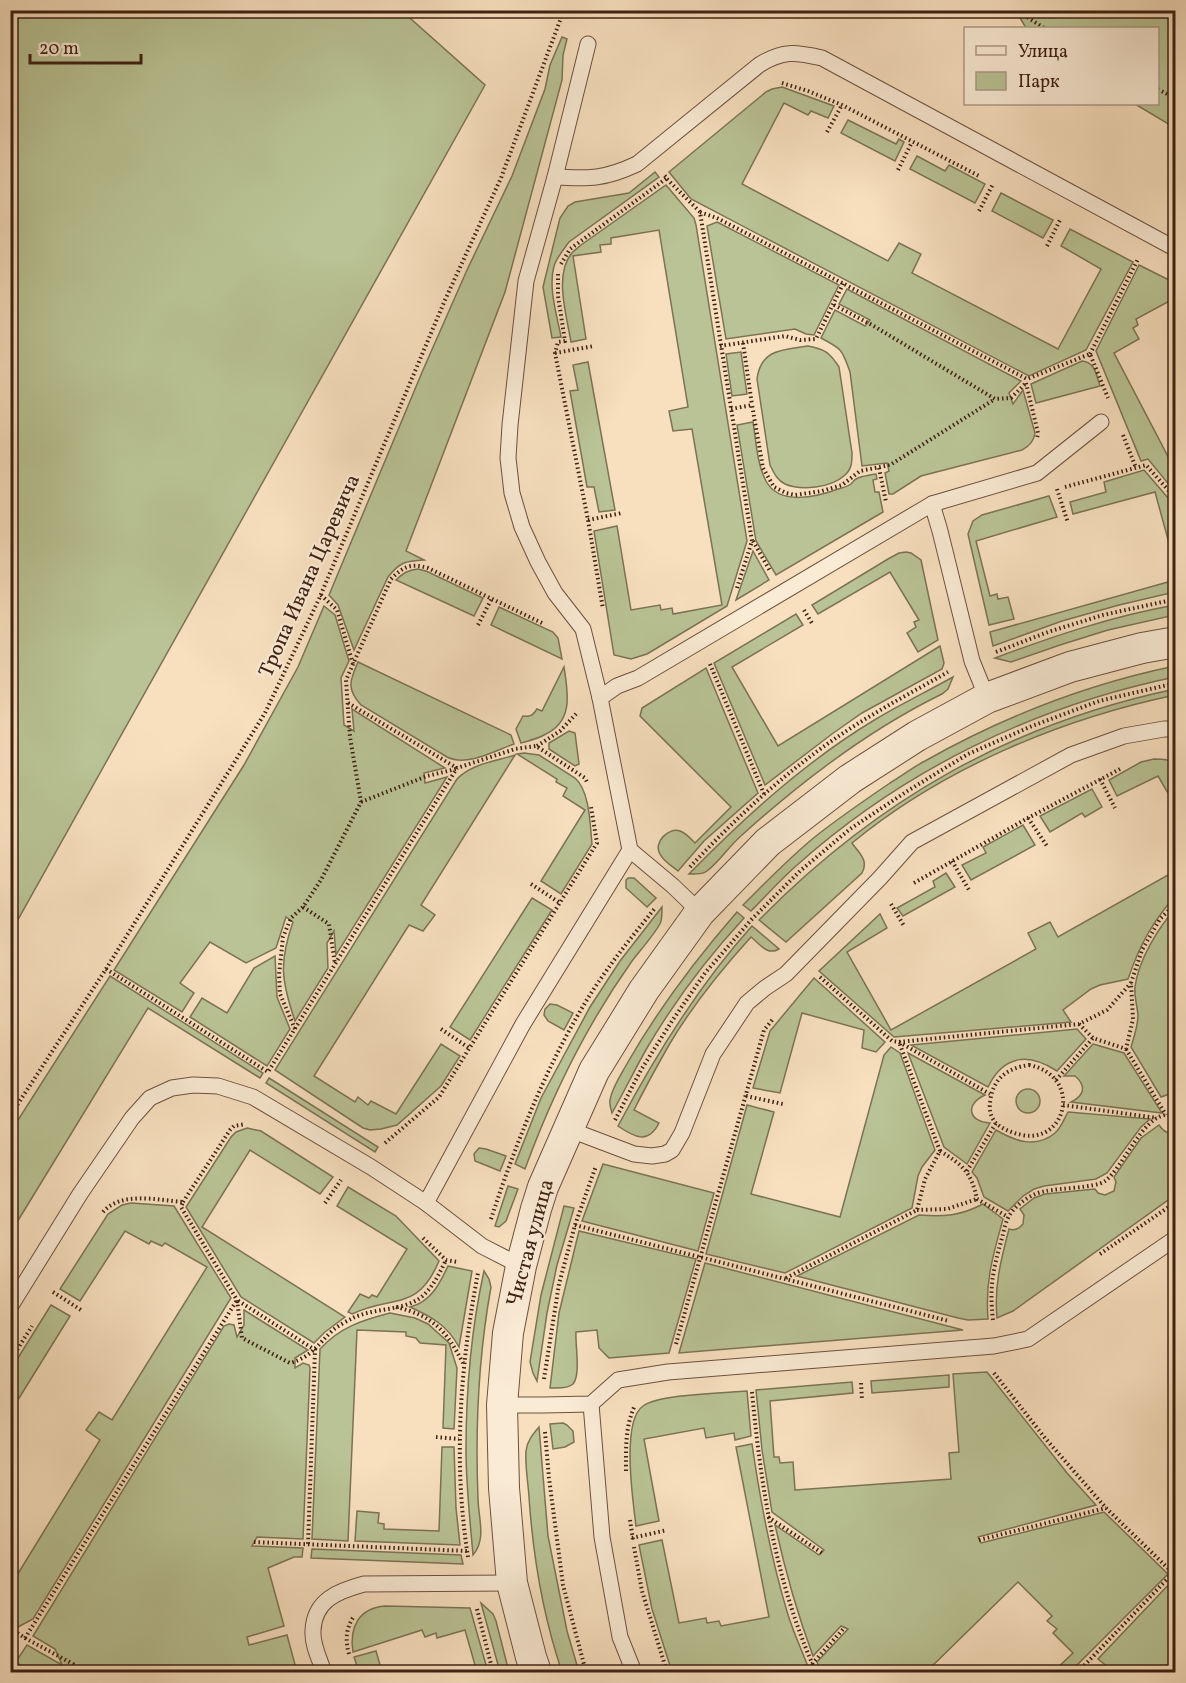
<svg xmlns="http://www.w3.org/2000/svg" width="1186" height="1683" font-family="Vollkorn,serif">
<rect width="100%" height="100%" fill="#f8e0bf"/>
<filter id="stains"><feTurbulence type="fractalNoise" baseFrequency=".00333" numOctaves="4"/><feColorMatrix values="0 0 0 0 .2 0 0 0 0 .09 0 0 0 0 .02 0 0 0 .5 -.17"/></filter>
<radialGradient id="worn" r=".72"><stop offset=".6" stop-color="#630" stop-opacity="0"/><stop offset="1" stop-color="#630" stop-opacity=".3"/></radialGradient>
<!-- green -->
<g fill="#b9c395" stroke="#7c7254" stroke-width="1.5">
<polygon points="11,10 402,11 485,85 11,932"/>
<polygon points="1016,11 1175,11 1175,128 1135,104 1158,104 1158,28 1026,28"/>
<path d="M562,37L567,39L563,55L562,80L505,292L406,551L424,560C405,561 400,562 388,577L354,650L338,605L329,595L423,370L467,270L512,176L545,89L550,65Z"/>
<polygon points="782,87 834,106 828,118 811,111 808,115 784,103 742,184 888,261 899,243 921,254 912,273 1058,349 1101,269 1061,246 1070,229 1133,262 1086,350 1029,376 691,199 669,172 766,92 772,89"/>
<polygon points="848,120 896,144 899,139 904,142 895,161 841,133"/>
<polygon points="917,156 945,171 949,165 985,184 975,203 910,169"/>
<path d="M655,172L659,177L569,242C564,249 557,257 554,266C548,288 557,315 561,337L552,338L543,287L560,218L568,206L575,202L629,193Z"/>
<path d="M666,185L694,218L696,225L747,541L727,606L647,654L631,659L614,655L594,531L617,526L631,610L660,605L661,610L672,608L673,614L722,605L692,429L673,431L669,411L688,407L659,230L611,238V244L600,245L601,252L573,256L586,339L571,342C567,317 554,276 571,254C573,251 578,248 581,245Z"/>
<polygon points="1001,193 1053,220 1043,238 992,211"/>
<polygon points="717,222 839,285 814,335 806,334 795,329 726,339 707,226"/>
<polygon points="1139,265 1175,283 1175,298 1136,319 1138,325 1133,328 1139,339 1114,353 1175,470 1175,492 1148,459 1141,461 1096,351"/>
<path d="M847,289L1021,381L1009,393L1013,404L1023,390L1035,433C1034,441 1030,446 1022,450L921,476L893,494H889L885,473L889,471L887,463L862,466L850,372C842,349 842,349 821,338L835,310L865,326L870,320L839,304Z"/>
<path d="M808,346C825,349 830,353 839,367L852,453C852,461 852,469 845,475C831,488 801,491 785,484C777,480 774,473 770,465L757,379C761,349 782,350 808,346Z"/>
<polygon points="741,352 747,394 732,396 726,354"/>
<path d="M1082,361C1095,362 1096,374 1100,386L1036,403L1031,384Z"/>
<polygon points="588,362 615,510 599,512 594,487 587,487 570,391 578,390 573,365"/>
<path d="M753,422C756,441 757,464 766,481C779,506 817,497 838,489C842,488 847,487 851,484C854,481 853,480 858,478C863,476 870,475 876,474L877,479L873,480L875,492H879L883,512L776,575L756,541L737,425Z"/>
<polygon points="1144,470 1175,506 1175,565 1155,492 1073,514 1070,502 1106,492 1104,482"/>
<polygon points="1049,496 1057,517 976,541 990,596 997,594 998,599 1008,597 1014,619 989,625 968,534 973,521 982,515"/>
<polygon points="753,551 769,580 736,600"/>
<polygon points="906,552 911,553 921,560 938,640 918,652 907,633 916,627 914,622 919,620 890,572 818,614 812,605 888,559 899,553"/>
<path d="M418,569L426,571L483,598L474,616L396,580C403,573 408,570 418,569Z"/>
<polygon points="1175,580 1175,592 1119,605 1062,621 993,646 990,632"/>
<path d="M1175,605V615L1108,630L1060,645L1011,662L995,658C1054,636 1113,616 1175,605Z"/>
<path d="M324,606L335,615L349,661L341,678L344,725L354,731L352,709L445,768L424,773L425,783L447,777L336,955L334,931L327,943L328,968L295,1021C281,980 279,962 293,922L286,917L276,948L246,963L210,942L180,983L194,993L182,1012L114,970L244,765L298,667Z"/>
<polygon points="499,607 553,632 558,638 562,659 491,625"/>
<polygon points="796,614 803,625 732,667 778,746 940,646 944,663 942,669 862,713 832,734 765,785 714,663"/>
<path d="M358,662L511,735L514,744C494,751 467,767 447,757L361,705C346,689 350,680 358,662Z"/>
<path d="M1175,666V677C1035,706 903,770 796,866C780,880 766,896 751,911L743,905C767,881 790,857 816,836C840,817 865,800 890,783C902,776 913,767 925,761C1003,717 1088,684 1175,666Z"/>
<path d="M564,667C568,693 574,722 544,735C537,739 528,741 521,743L516,729L523,716C531,717 533,715 537,709L542,711Z"/>
<path d="M706,668L758,793L704,841L678,871C672,866 663,861 660,854C653,843 668,827 680,831C686,833 691,839 695,843L731,807L640,716L642,708Z"/>
<path d="M953,677L948,689L942,694C868,730 803,780 742,835C730,845 719,862 707,871C702,875 695,874 689,874C746,816 806,761 876,719C901,704 928,691 953,677Z"/>
<path d="M1175,689V695C1061,719 943,768 852,843C859,853 869,860 862,873L786,942L759,920C877,800 1010,724 1175,689Z"/>
<polygon points="569,731 575,733 579,764 575,766 549,749 549,743"/>
<path d="M524,753L539,755L575,778C590,791 590,825 592,844L561,894L541,881L585,810L563,796L567,788L556,782L557,779L517,754Z"/>
<path d="M515,755L421,905L435,915L423,931L409,925L314,1076L355,1102L358,1097L368,1105L371,1101L396,1114L441,1044L460,1056L441,1086L397,1125L381,1129L370,1130L363,1128L275,1070L457,779C471,764 496,761 515,755Z"/>
<path d="M1154,759C1162,759 1171,759 1175,765V805L1158,776L1117,796L1109,780L1141,762Z"/>
<polygon points="1092,789 1102,807 1085,817 1082,813 1050,832 1040,816"/>
<polygon points="1023,825 1035,845 971,880 962,865 986,853 983,847"/>
<path d="M1175,871V896C1152,923 1140,944 1128,979L1100,985L1091,989L1063,1010L1071,1022L894,1037L819,971L880,914L887,928L847,952L891,1030L1036,949L1028,933L1050,922L1058,937Z"/>
<polygon points="946,873 955,887 903,916 897,908 935,887 933,881"/>
<polygon points="628,878 634,878 656,898 647,907 626,888 626,880"/>
<polygon points="532,898 552,910 470,1040 450,1027"/>
<path d="M662,907C662,911 662,917 661,921C660,928 638,953 632,961C586,1026 552,1095 525,1169L515,1164L541,1098L590,1007L620,961Z"/>
<path d="M1175,909V1092L1161,1097L1131,1047C1134,1037 1138,1026 1138,1015C1137,1005 1134,996 1135,987C1138,961 1158,928 1175,909Z"/>
<path d="M737,912L744,918C708,957 674,1002 647,1048C635,1069 624,1092 612,1113C611,1109 609,1104 610,1100C612,1087 622,1073 628,1062C659,1008 696,959 737,912Z"/>
<path d="M752,926L779,949C767,956 760,944 751,937C721,970 692,1006 669,1045C657,1066 645,1088 634,1110L659,1123C648,1145 634,1137 618,1126C656,1054 698,986 752,926Z"/>
<polygon points="275,956 277,997 290,1029 267,1066 190,1017 202,998 227,1013 254,968"/>
<polygon points="110,976 263,1073 260,1078 148,1008 11,1232 11,1131"/>
<polygon points="814,978 885,1042 876,1052 862,1048 864,1030 802,1013 780,1093 753,1088 770,1031"/>
<polygon points="550,1004 557,1005 573,1013 564,1030 548,1021 544,1015 545,1009"/>
<path d="M1077,1029L1086,1039L1057,1071C1029,1053 1004,1054 988,1087L911,1045Z"/>
<path d="M1093,1044L1124,1053L1162,1113L1071,1102C1084,1096 1087,1086 1075,1076H1064Z"/>
<polygon points="891,1047 900,1053 935,1150 922,1167 918,1176 912,1208 785,1273 706,1254 747,1105 774,1112 751,1194 840,1217 884,1055"/>
<path d="M908,1053L985,1095C965,1104 968,1122 990,1123L967,1164L944,1147Z"/>
<polygon points="269,1078 378,1147 375,1152 266,1083"/>
<circle cx="1028" cy="1101" r="12"/>
<path d="M1068,1112L1150,1119L1141,1127L1107,1173L1096,1179L1044,1186L1034,1189L1023,1196L1008,1211L984,1197L977,1178L972,1172L996,1130C1015,1141 1036,1149 1055,1133C1061,1128 1064,1119 1068,1112Z"/>
<path d="M1159,1125C1163,1131 1168,1135 1175,1132V1195L1013,1311L997,1318C994,1285 1001,1260 1009,1229C1015,1231 1019,1229 1023,1224L1024,1215L1020,1209L1034,1198L1045,1194L1095,1189L1098,1193L1105,1195L1114,1191L1116,1182L1114,1177L1141,1138Z"/>
<polygon points="247,1128 261,1131 333,1177 320,1194 250,1150 202,1227 345,1317 325,1332 314,1343 241,1297 186,1207 231,1137 236,1132"/>
<polygon points="479,1148 486,1149 506,1156 500,1171 475,1161 474,1154"/>
<polygon points="603,1164 714,1193 698,1251 582,1221"/>
<polygon points="508,1186 518,1189 506,1221 499,1227 495,1226"/>
<path d="M348,1187L396,1216L439,1261C417,1313 393,1294 352,1314L348,1312L360,1294L369,1298L372,1295L377,1297L407,1249L337,1206Z"/>
<polygon points="131,1203 174,1206 231,1298 33,1619 18,1627 11,1622 11,1585 100,1440 86,1430 99,1412 112,1420 207,1267 165,1243 162,1246 151,1241 149,1244 125,1231 80,1301 60,1289 108,1214 122,1205"/>
<path d="M983,1204L1003,1219C993,1256 985,1280 988,1319L968,1320L958,1318L797,1276L919,1215C944,1217 960,1216 983,1204Z"/>
<polygon points="564,1206 574,1208 557,1265 547,1313 537,1381 533,1373 530,1362 541,1295"/>
<path d="M579,1231L696,1259L669,1353L609,1358L599,1348L597,1330L576,1332C575,1344 581,1375 573,1384C568,1389 557,1388 550,1388L559,1313Z"/>
<polygon points="705,1263 963,1330 679,1353"/>
<path d="M448,1266L472,1271L459,1347C447,1325 432,1317 410,1307C431,1302 440,1283 448,1266Z"/>
<path d="M484,1271L489,1279L491,1287C478,1359 475,1425 478,1498C478,1517 487,1539 473,1555C470,1520 466,1485 466,1450C466,1390 471,1330 484,1271Z"/>
<polygon points="51,1305 70,1316 11,1411 11,1369"/>
<polygon points="244,1310 308,1350 295,1358 295,1368 303,1363 309,1365 310,1368 303,1539 257,1537 252,1546 303,1548 302,1557 294,1557 268,1568 284,1626 247,1637 249,1645 287,1635 297,1672 23,1672 17,1660 27,1645 62,1665 55,1649 33,1636 224,1326 229,1324 234,1325 237,1337 244,1325"/>
<path d="M390,1313L415,1318L428,1324L449,1343L457,1368L454,1429L443,1428L446,1345L420,1343L416,1338L406,1336V1332L357,1330L348,1541L312,1539L320,1349C340,1327 363,1320 390,1313Z"/>
<path d="M987,1372L1067,1473L1096,1505L978,1537L981,1543L1104,1512L1168,1574L1070,1672H1053L1073,1653L1053,1633L1057,1629L1047,1621L1052,1616L1018,1582L926,1672H821L817,1662L848,1629L841,1626L813,1656C797,1613 785,1570 775,1525L819,1555L824,1550L772,1512L762,1450L756,1390L852,1382L853,1393L770,1401L774,1457H779L780,1463L793,1462L795,1490L951,1479L949,1453L959,1452L953,1374Z"/>
<polygon points="949,1375 949,1387 872,1393 871,1381"/>
<path d="M747,1391L751,1436L735,1440L734,1433L706,1438L704,1428L644,1439L659,1521L636,1526C633,1501 621,1421 643,1406C660,1394 724,1393 747,1391Z"/>
<polygon points="563,1423 567,1425 573,1431 574,1442 565,1447 553,1449 550,1424"/>
<path d="M539,1427L548,1536L567,1631L579,1672H562C543,1616 533,1556 529,1497C528,1482 525,1466 526,1451C527,1441 533,1434 539,1427Z"/>
<path d="M752,1444C760,1499 770,1554 786,1608C791,1627 800,1646 807,1664L796,1672H672L652,1609L639,1545L662,1540L679,1623L706,1618L707,1623L719,1621L721,1626L769,1617L736,1447Z"/>
<polygon points="442,1447 454,1447 456,1508 460,1545 355,1541 357,1511 379,1513 378,1523 384,1524 384,1529 439,1531"/>
<polygon points="312,1549 461,1555 463,1564 311,1558"/>
<polygon points="1173,1580 1176,1583 1175,1672 1114,1672 1098,1659"/>
<polygon points="481,1603 493,1614 496,1621 509,1672 500,1672"/>
<path d="M385,1606L470,1608L488,1672H477L465,1630L437,1638L436,1633L425,1637L422,1630L353,1652C349,1627 359,1608 385,1606Z"/>
<polygon points="376,1651 382,1672 359,1672 354,1657"/>
</g>
<g fill="none" stroke-linecap="round" stroke-linejoin="round">
<defs>
<g id="lane">
<polyline points="588,44 555,177 526,281 510,425 508,458 512,493 522,527 538,562 555,593 583,629 600,698 630,850 673,886 700,912"/>
<path d="M555,177C590,179 605,179 637,164L759,65C783,50 795,52 822,58L1176,249"/>
<polyline points="932,504 940,531 972,661 987,698"/>
<polyline points="600,698 617,686 638,678 932,504 1037,473 1101,422"/>
<polyline points="568,1129 634,1154 652,1156 665,1154 672,1150 682,1133 713,1054 747,1003 765,988 786,974 880,878 912,842 1071,755 1124,736 1164,729 1176,729"/>
<polyline points="426,1203 523,1024 630,850"/>
<polyline points="10,1307 80,1194 132,1118 150,1098 172,1088 193,1085 218,1086 253,1097 371,1167 426,1203 482,1246 521,1266"/>
<polyline points="591,1404 602,1537 620,1637 634,1672"/>
<polyline points="502,1405 543,1405 591,1404 618,1380 668,1372 994,1346 1028,1339 1176,1238"/>
<path d="M324,1672C320,1660 312,1645 313,1631C314,1600 338,1591 364,1584L512,1583"/>
</g>
<polyline id="street" points="536,1672 531,1657 512,1583 504,1488 502,1405 508,1333 521,1266 536,1209 543,1187 594,1071 644,990 700,912 768,842 850,779 917,736 987,698 1070,667 1142,648 1176,642"/>
</defs>
<!-- lane casing -->
<use href="#lane" stroke="#6d503e" stroke-width="17"/>
<!-- street casing -->
<use href="#street" stroke="#6d503e" stroke-width="32"/>
<!-- path -->
<g stroke="#3f2013" stroke-width="4" stroke-dasharray="1.5 3" stroke-linecap="butt">
<polyline points="1016,10 1044,28"/>
<polyline points="782,83 808,91 842,105 981,177"/>
<polyline points="1158,89 1176,99"/>
<polyline points="827,132 842,105"/>
<polyline points="898,170 912,142"/>
<polyline points="667,179 700,212"/>
<polyline points="979,211 993,184"/>
<polyline points="1047,246 1061,218"/>
<polyline points="561,264 570,249 667,178 664,175"/>
<polyline points="558,274 558,296 565,341 558,342 555,353 588,520 603,609"/>
<polyline points="834,305 872,325 995,399 1011,398 1026,383"/>
<polyline points="743,343 752,405"/>
<polyline points="720,346 785,336 800,340 816,339 844,282"/>
<polyline points="555,353 594,346"/>
<polyline points="1090,354 1138,259"/>
<polyline points="1026,383 1038,433 1037,438"/>
<polyline points="731,409 752,405 763,468 774,487 786,493 795,495 822,491 842,485 860,471 890,465 995,399"/>
<polyline points="1123,435 1136,468"/>
<polyline points="879,468 886,502"/>
<polyline points="1065,487 1146,465 1176,499"/>
<polyline points="1057,489 1068,523"/>
<polyline points="588,520 622,513"/>
<polyline points="753,541 770,571"/>
<polyline points="737,588 752,541 700,212 717,218 1027,379 1090,354 1108,398"/>
<polyline points="321,595 337,610 353,664"/>
<polyline points="804,610 813,625"/>
<polyline points="478,625 492,598"/>
<polyline points="996,652 1048,632 1103,615 1176,599"/>
<polyline points="710,664 764,794"/>
<polyline points="348,703 457,768"/>
<polyline points="537,746 560,731 577,713"/>
<polyline points="1100,779 1115,808"/>
<polyline points="361,802 427,776 456,769"/>
<polyline points="1028,818 1047,846"/>
<polyline points="952,861 969,890"/>
<path d="M690,867C744,809 804,755 872,715C897,700 923,686 948,672"/>
<polyline points="914,883 1028,818 1120,769"/>
<polyline points="531,884 560,903"/>
<polyline points="891,904 904,926"/>
<polyline points="303,907 329,924 335,964"/>
<polyline points="106,969 268,1072 457,768 515,749 536,746 585,778 587,782"/>
<polyline points="820,977 892,1041 899,1042 990,1094"/>
<polyline points="1079,1024 1093,1038 1126,1049 1133,1019 1131,983 1142,950 1160,919 1176,903"/>
<path d="M295,1029L280,994L279,975L283,937L291,918L303,907L321,880L361,802L350,737L346,680L391,579C404,566 411,563 428,568L542,623"/>
<polyline points="441,1029 469,1048"/>
<polyline points="899,1042 1079,1024 1107,1010 1131,983"/>
<polyline points="1126,1049 1166,1115"/>
<path d="M1029,1065C1083,1076 1067,1144 1022,1135C1013,1133 1004,1130 997,1124C991,1119 989,1110 990,1103C992,1079 1007,1068 1029,1065Z"/>
<polyline points="1056,1080 1093,1038"/>
<polyline points="746,1096 783,1104"/>
<polyline points="1063,1105 1157,1118"/>
<polyline points="10,1116 106,969 265,713 319,599 445,300 501,178 564,10"/>
<polyline points="615,1120 641,1070 672,1021 705,973 752,919 800,871 850,829 909,790 968,754 1032,726 1099,701 1176,683"/>
<polyline points="385,1143 439,1097 597,843 591,807"/>
<path d="M940,1151C963,1165 971,1172 977,1199L1008,1217"/>
<polyline points="967,1171 996,1123"/>
<polyline points="183,1202 230,1130 234,1126 245,1124"/>
<polyline points="325,1203 341,1180"/>
<polyline points="917,1210 947,1209 977,1199"/>
<path d="M103,1212C121,1191 158,1200 183,1202L181,1207L237,1300L242,1338L290,1363C312,1357 318,1344 333,1330C339,1325 347,1321 353,1318C373,1308 402,1311 420,1298C433,1288 439,1274 446,1260"/>
<path d="M491,1219C515,1146 543,1074 582,1008C603,972 630,939 656,907"/>
<polyline points="575,1225 949,1321"/>
<polyline points="423,1238 446,1260 458,1262"/>
<polyline points="1100,1254 1176,1202"/>
<polyline points="786,1278 917,1210 925,1179 940,1151 899,1042"/>
<polyline points="53,1292 81,1310"/>
<path d="M396,1307C433,1316 446,1330 463,1363"/>
<path d="M993,1320C989,1287 993,1270 1002,1238C1004,1231 1005,1223 1009,1216C1016,1204 1032,1193 1046,1191C1059,1188 1096,1188 1105,1181C1123,1168 1142,1117 1166,1115C1167,1115 1175,1116 1176,1117"/>
<polyline points="676,1344 764,1030 773,1019"/>
<polyline points="10,1361 32,1326"/>
<polyline points="994,1373 1045,1438 1106,1508 1176,1576"/>
<polyline points="544,1379 559,1284 575,1225 596,1166"/>
<polyline points="861,1383 862,1400"/>
<path d="M752,1392C761,1488 776,1584 816,1672"/>
<polyline points="545,1432 549,1478 563,1585 586,1672"/>
<polyline points="436,1437 459,1439"/>
<path d="M626,1471C626,1447 625,1427 635,1405"/>
<polyline points="768,1517 822,1553"/>
<polyline points="630,1520 633,1540"/>
<polyline points="632,1538 667,1530"/>
<polyline points="979,1540 1106,1508"/>
<polyline points="254,1542 467,1551"/>
<polyline points="634,1547 642,1591 667,1672"/>
<path d="M468,1557C453,1462 460,1367 478,1273"/>
<polyline points="477,1609 493,1672"/>
<polyline points="10,1628 25,1638 237,1300 315,1350 308,1544"/>
<polyline points="25,1638 73,1664 78,1672"/>
<path d="M349,1654C345,1640 346,1628 354,1616"/>
<polyline points="801,1672 812,1664 845,1627"/>
<polyline points="1078,1672 1173,1573"/>
</g>
<!-- lane -->
<use href="#lane" stroke="#faebd5" stroke-width="15"/>
<!-- street -->
<use href="#street" stroke="#faebd5" stroke-width="30"/>
</g>
<g text-anchor="middle" dominant-baseline="central" stroke-width="4.5" stroke-linejoin="round" paint-order="stroke">
<!-- street labels -->
<g font-size="21" fill="#3f2013" stroke="#faebd5">
<text transform="translate(310 576) rotate(-66)">Тропа Ивана Царевича</text>
<text transform="translate(531 1243) rotate(-75)">Чистая улица</text>
</g>
</g>
<!-- margin -->
<rect width="1186" height="1683" fill="none" stroke="#f8e0bf" stroke-width="36"/>
<rect x="12" y="12" width="1162" height="1659" fill="none" stroke="#3f2013" stroke-width="3"/>
<rect x="18" y="18" width="1150" height="1647" fill="none" stroke="#3f2013" stroke-width="1.5"/>
<!-- legend -->
<rect x="964" y="27" width="195" height="78" fill="#faebd5" stroke="#af9a87" stroke-width="1.5"/>
<rect x="976" y="46" width="30" height="9" fill="#faebd5" stroke="#af9a87" stroke-width="1.5"/>
<text x="1018" y="57" font-size="18" fill="#3f2013">Улица</text>
<rect x="976" y="72" width="30" height="18" fill="#b9c395" stroke="#af9a87" stroke-width="1.5"/>
<text x="1018" y="87" font-size="18" fill="#3f2013">Парк</text>
<!-- scale -->
<path d="M30 54v9h111v-9" fill="none" stroke="#3f2013" stroke-width="3"/>
<text x="39" y="54" font-size="18" fill="#3f2013" stroke="#faebd5" stroke-width="4.5" paint-order="stroke">20 m</text>
<rect width="100%" height="100%" filter="url(#stains)"/>
<rect width="100%" height="100%" fill="url(#worn)"/>
</svg>
